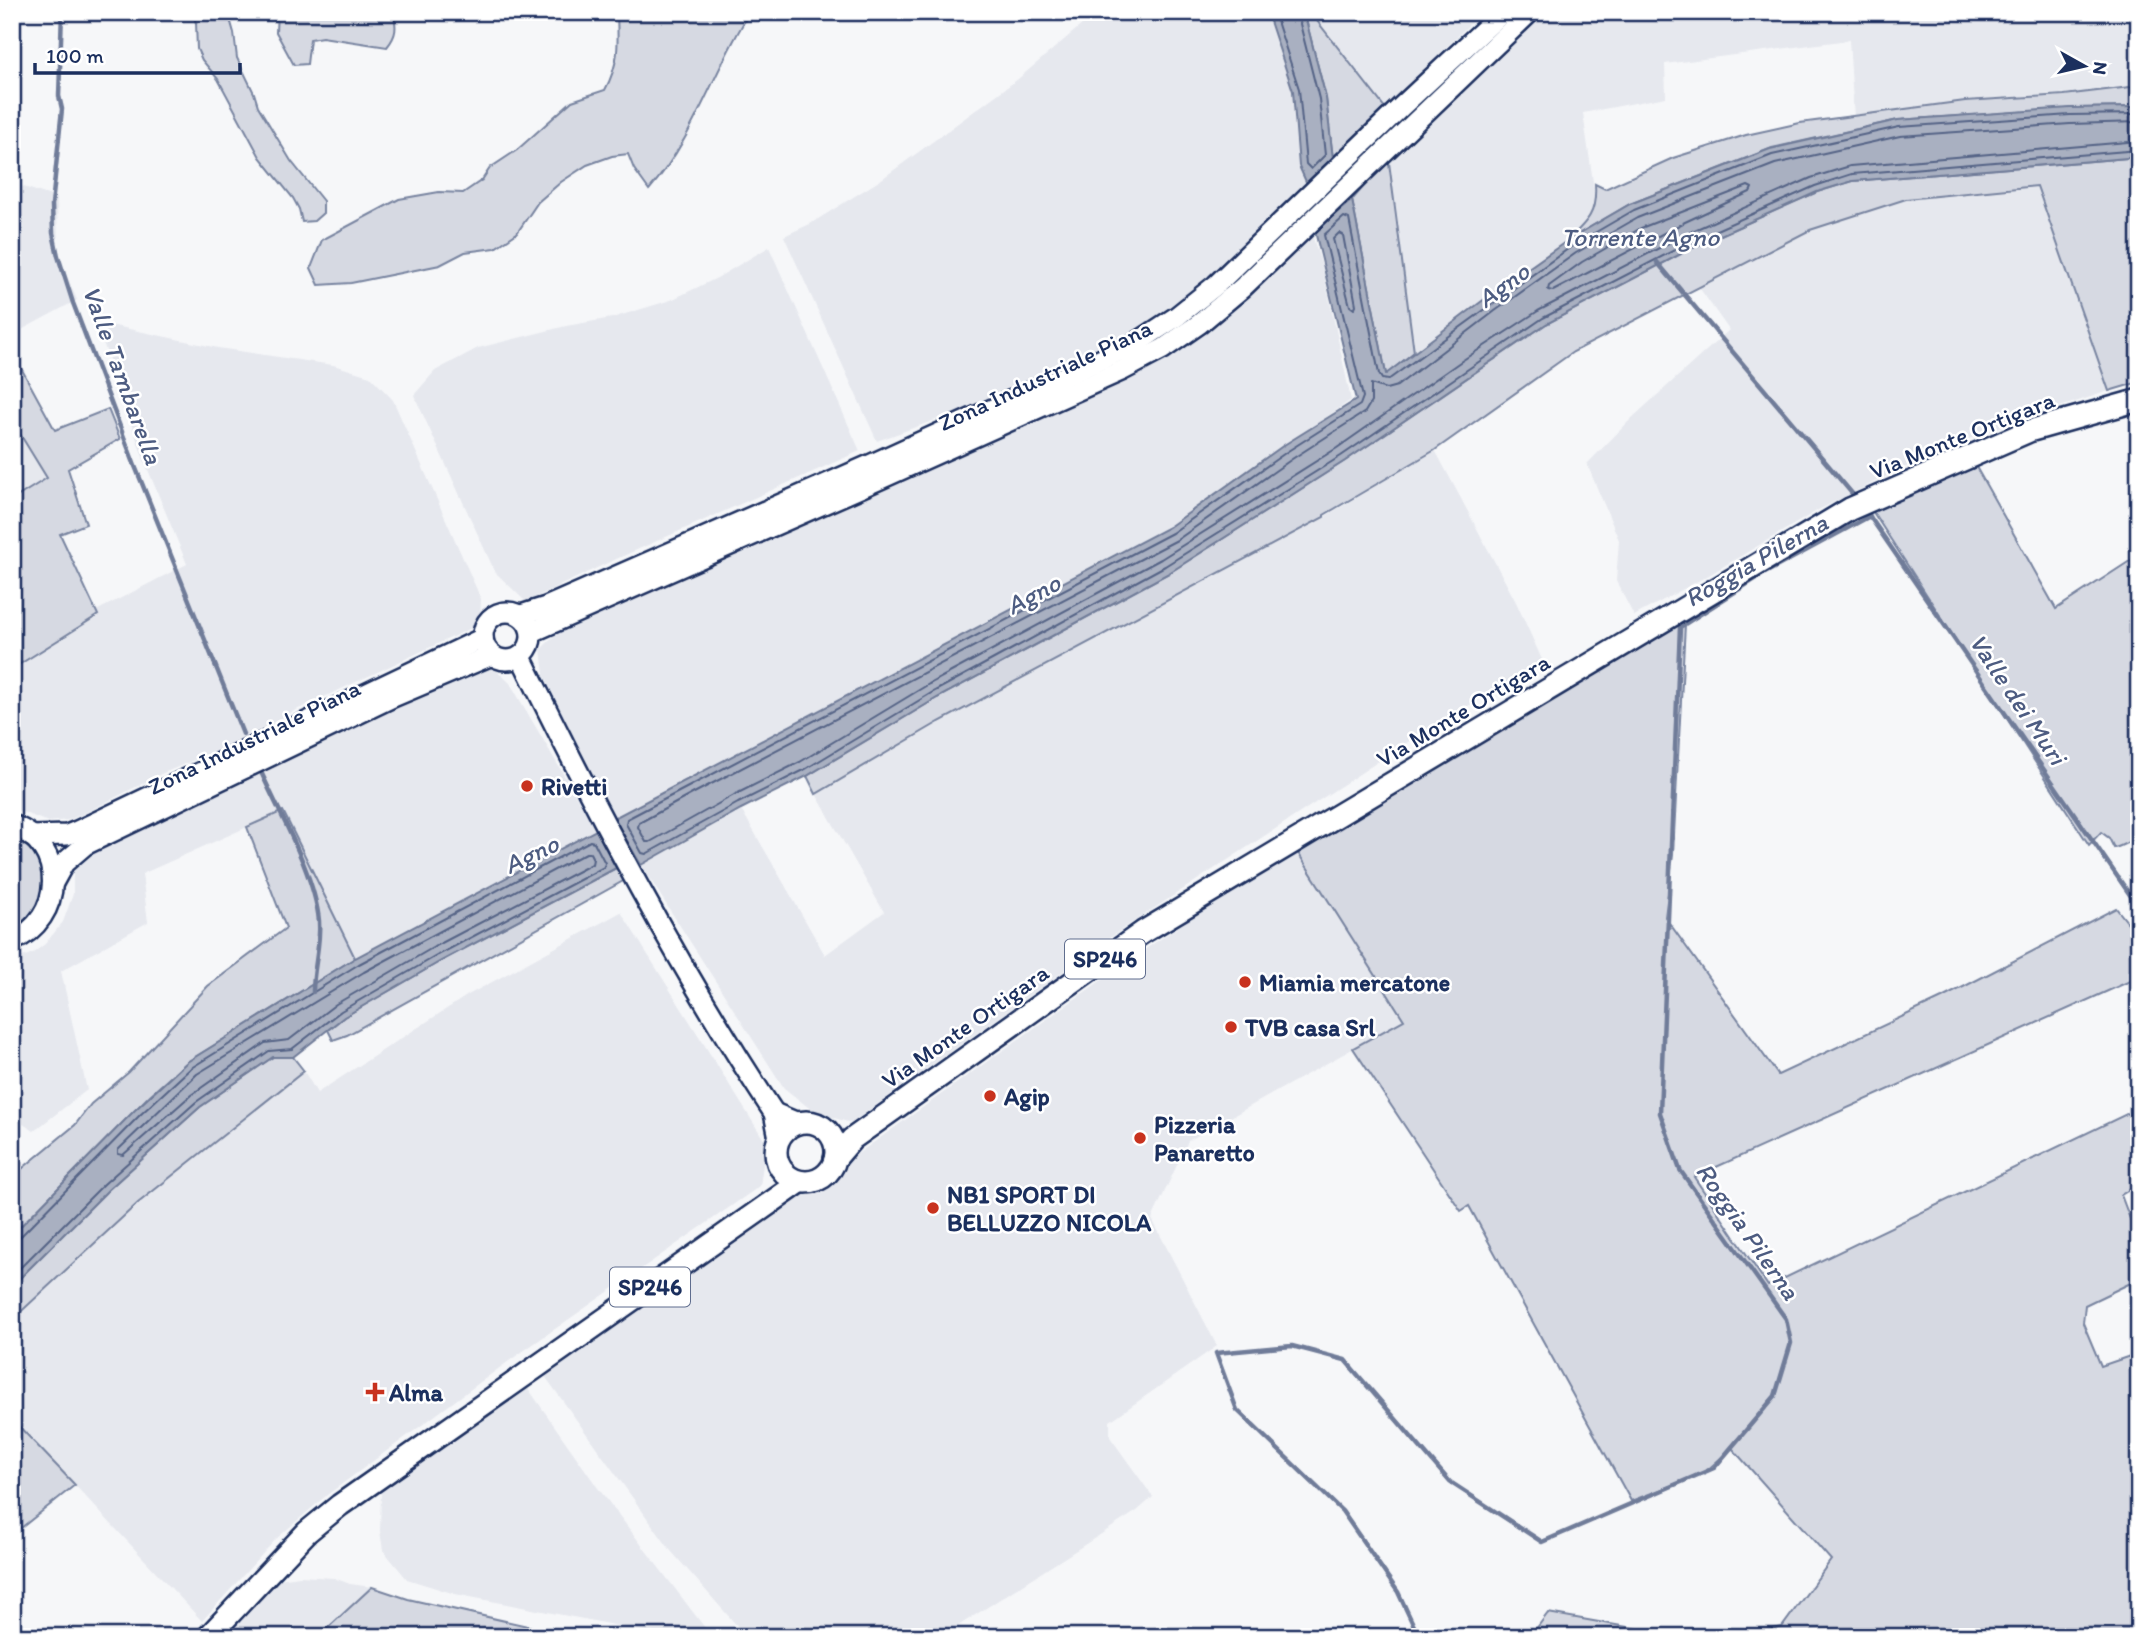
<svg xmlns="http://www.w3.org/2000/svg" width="2151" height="1649" font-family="Itim,sans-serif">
<rect width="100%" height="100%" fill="#f6f7f9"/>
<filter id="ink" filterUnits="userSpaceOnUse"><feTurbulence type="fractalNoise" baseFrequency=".0143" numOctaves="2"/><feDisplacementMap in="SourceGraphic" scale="14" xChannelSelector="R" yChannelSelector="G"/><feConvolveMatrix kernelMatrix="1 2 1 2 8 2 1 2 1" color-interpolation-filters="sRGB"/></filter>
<g filter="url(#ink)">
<!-- built -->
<g fill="#e6e8ee">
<polygon points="1097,12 1267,12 1293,91 1299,166 1307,184 1183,299 1141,328 980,404 877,441 784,236 810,224 879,181 1018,79"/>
<polygon points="1311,12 1482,12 1385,108"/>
<polygon points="1544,12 2139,12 2139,88 1965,101 1854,118 1849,40 1665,64 1666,97 1583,113 1596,202 1586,224 1568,240 1414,352 1388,155"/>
<polygon points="12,183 57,198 58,254 77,300 12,335"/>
<polygon points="2037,186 2109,391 2002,426 1936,452 1820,509 1709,575 1634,616 1616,581 1619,540 1587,464 1632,418 1729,330 1698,286 1810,230 1906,199"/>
<polygon points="1311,232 1323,269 1351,400 1169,527 614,818 593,779 544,675 541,649 556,634 676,578 880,490 1144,371 1185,345"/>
<polygon points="769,247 860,451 605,564 526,602 495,572 414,395 435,371 478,348 566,326 612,318 671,300 717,278"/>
<polygon points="96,322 218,348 333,365 370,376 393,400 481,599 480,624 292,712 247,738 161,774 87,812 69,820 48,822 12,808 12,669 98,615 96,611 187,564 144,460"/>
<polygon points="12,421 47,478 12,500"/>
<polygon points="1435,450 1516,602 1544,664 1437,723 1121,930 851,1123 828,1116 808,1107 784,1088 641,865 741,809 825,955 884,912 816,794 939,722 1324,517"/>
<polygon points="490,664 510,683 596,830 355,958 283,811 142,874 148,922 61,971 87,1090 34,1131 12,1117 12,961 33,953 45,944 63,922 73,894 73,867 89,847 188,808"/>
<polygon points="1295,848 1404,1020 1188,1141 1152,1219 1217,1346 1110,1421 1110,1437 1153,1497 1137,1511 941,1637 747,1637 671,1551 542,1372 783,1207 1138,954"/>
<polygon points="621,912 766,1143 760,1186 509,1361 327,1495 276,1539 202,1621 12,1418 12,1320 138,1203 304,1071 317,1093 468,995"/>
<polygon points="525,1384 598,1488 712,1637 675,1637 455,1594 407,1579 383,1550 380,1531 381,1491"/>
<polygon points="300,1576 334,1578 350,1584 372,1587 318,1637 226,1637 279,1579"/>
</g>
<!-- green -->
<g fill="#d6d9e2" stroke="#7884a0" stroke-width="2">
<polygon points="192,12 228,12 234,33 237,58 254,93 258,106 291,161 323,201 323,213 314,221 302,222 299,209 293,198 260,157 218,79 202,60 197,49 196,23"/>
<path d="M277,12H393C397,27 397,35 387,47L322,37L310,39L307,64L294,65L276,32Z"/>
<path d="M617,12H750C714,69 694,139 649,190L634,169L628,154L612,156L587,165L561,182L538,202L517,233L495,248L465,252L440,265L351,283L319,285L311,268L322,240L399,199L439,192L463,193L482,180L490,168L517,150L572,101L605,90C620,62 618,43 617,12Z"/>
<polygon points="1304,12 1310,12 1385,108 1333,159 1326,98"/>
<path d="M2139,86V107L2079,108L1898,120L1772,148L1630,204L1568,240C1588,221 1597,213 1595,184L1605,189L1673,158L1746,135L1800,123L1965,101L2064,95Z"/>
<polygon points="1388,155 1414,352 1386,375 1352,200 1385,162"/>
<polygon points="2139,157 2139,382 2109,391 2037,186 1906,199 1810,230 1573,352 1435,450 1324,515 1324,517 939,722 816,794 807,776 937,698 1169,573 1345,461 1546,324 1696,246 1817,192 1853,181"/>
<polygon points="15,357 55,430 108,409 120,439 68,469 86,524 60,534 98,615 12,669 12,500 47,478 12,421 12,358"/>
<path d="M1976,467L2056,609L2139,555V838C2129,840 2124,846 2114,848L2109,838L2101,832L2089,845L1871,509Z"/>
<polygon points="1679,616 1685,624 1673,854 1665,917 1778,1075 1942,998 2116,908 2139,937 2139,977 1694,1177 1768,1286 2139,1108 2139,1184 2121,1195 2139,1243 2139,1279 2085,1305 2083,1323 2101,1366 2139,1353 2139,1637 1741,1637 1782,1627 1831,1560 1732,1448 1704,1473 1631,1501 1469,1206 1461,1211 1353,1048 1404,1020 1295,848"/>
<polygon points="283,811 355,958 187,1062 150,1095 12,1235 12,1177 75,1125 91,1104 129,1072 208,986 286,928 247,827"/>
<path d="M12,837C57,859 51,907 12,930Z"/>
<polygon points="616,868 625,880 347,1035 333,1040 328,1030 344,1017 441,961"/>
<polygon points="274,1056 293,1057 304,1071 138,1203 12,1320 12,1286 109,1189 200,1107"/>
<polygon points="12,1419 75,1485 21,1528 12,1523"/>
<polygon points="372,1587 408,1599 576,1637 318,1637"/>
<polygon points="1548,1613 1678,1636 1691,1637 1530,1637"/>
</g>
<!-- water -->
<g fill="#a9b0c1" stroke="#707c99" stroke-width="2">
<polygon points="1267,12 1304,12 1326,98 1333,159 1307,184 1299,166 1293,91"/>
<polygon points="2139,107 2139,157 1853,181 1817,192 1696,246 1546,324 1345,461 1169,573 937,698 807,776 741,809 641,865 614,818 1169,527 1284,445 1356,400 1315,231 1352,200 1386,374 1486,298 1568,240 1630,204 1770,149 1898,120 2070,108"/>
<polygon points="596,830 616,868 441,961 344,1017 293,1057 273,1057 200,1107 109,1189 12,1286 12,1235 135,1110 187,1062 355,958"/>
</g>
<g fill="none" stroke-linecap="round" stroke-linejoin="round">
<!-- shore -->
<g stroke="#546386" stroke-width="2">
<polyline points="1274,12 1299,89 1306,164 1311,169 1325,155 1319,99 1297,12"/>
<polyline points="2139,114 2070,115 1899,127 1772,155 1634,210 1572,246 1388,380 1382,379 1379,374 1349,219 1344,217 1324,235 1363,397 1360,405 1288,451 1172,533 690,786 627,819 626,824 642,853 646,854 738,803 804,770 933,692 1165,566 1341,456 1543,318 1694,240 1815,186 1852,174 2139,150"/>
<polyline points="2139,122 2070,124 1900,136 1775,164 1637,218 1576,253 1495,311 1397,386 1386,389 1371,384 1371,402 1365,412 1292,459 1177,540 694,793 639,823 638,827 646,842 650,842 734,795 800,762 929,684 1161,559 1337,448 1460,362 1538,311 1690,232 1811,178 1850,166 2139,141"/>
<polygon points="1748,186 1752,188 1750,192 1685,222 1553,291 1548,290 1549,286 1582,262 1641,228"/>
<polygon points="1339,233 1343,235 1356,305 1354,309 1350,306 1333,239"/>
<polygon points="586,853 590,853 593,859 592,864 434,947 336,1004 289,1040 265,1043 191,1095 123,1155 118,1154 118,1150 197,1074 364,972"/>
<polyline points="12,1239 20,1237 140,1115 191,1068 359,964 590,841 594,842 605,863 604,867 438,955 341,1011 292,1049 269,1051 196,1102 104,1184 12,1276"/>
</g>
<!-- stream -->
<g stroke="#707c99" stroke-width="4.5">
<polyline points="62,12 59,96 62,109 52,205 53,233 58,256 73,303 135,466 243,734"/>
<polyline points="1657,262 1855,497"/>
<polyline points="1866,511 2139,908"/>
<path d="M262,774C281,816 315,876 319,921C321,945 313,968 313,992"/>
<polyline points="1419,1637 1398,1592 1342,1511 1237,1410 1216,1353 1292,1346 1345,1360 1450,1482 1542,1542 1714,1468 1775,1396 1791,1343 1786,1319 1680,1170 1660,1113 1680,627 1763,574 1870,516"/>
</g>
<defs>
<g id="secondary">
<circle cx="507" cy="636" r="24"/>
<polyline points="521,615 546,607 872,464 1135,344 1176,317 1216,285 1401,107 1503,12"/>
<polyline points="532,632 878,480 1123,370 1163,349 1199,324 1242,288 1530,12"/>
<path d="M521,657C597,813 678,967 774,1113L779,1138"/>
<path d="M12,825C68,844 64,920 12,941"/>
<polyline points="31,836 67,835 77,831 483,638"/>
<polyline points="53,883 64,863 85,845 393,697 492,655"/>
<polyline points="774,1113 798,1123"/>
</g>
<g id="primary">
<circle cx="806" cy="1152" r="30"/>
<polyline points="835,1159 852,1139 1143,932 1850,509 2029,431 2139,400"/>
<polyline points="208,1637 307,1532 340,1505 800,1182"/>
</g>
</defs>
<!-- secondary casing -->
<use href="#secondary" stroke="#1b2f5e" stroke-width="24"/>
<!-- primary casing -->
<use href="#primary" stroke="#1b2f5e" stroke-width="26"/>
<!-- secondary -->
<use href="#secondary" stroke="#fff" stroke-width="19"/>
<!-- primary -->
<use href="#primary" stroke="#fff" stroke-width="21"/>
</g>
</g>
<!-- markers -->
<g fill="#c8321e" stroke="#fff" stroke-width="2.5">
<circle cx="527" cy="786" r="7"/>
<circle cx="1245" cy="982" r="7"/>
<circle cx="1231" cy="1027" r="7"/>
<circle cx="990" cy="1096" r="7"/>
<circle cx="1140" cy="1138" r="7"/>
<circle cx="933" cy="1208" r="7"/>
<path d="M371.5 1381.5h7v7h7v7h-7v7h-7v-7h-7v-7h7z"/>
</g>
<g text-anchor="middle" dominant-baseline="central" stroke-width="5" stroke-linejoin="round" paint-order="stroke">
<!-- shield labels -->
<g fill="#fff" stroke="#5f6d8e" stroke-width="2">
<rect x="1065" y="939.5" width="80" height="39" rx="5"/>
<rect x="610" y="1267.5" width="80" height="39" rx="5"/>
</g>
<g font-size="23" font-weight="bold" fill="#1b2f5e">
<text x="1105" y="959">SP246</text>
<text x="650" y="1287">SP246</text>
</g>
<!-- street labels -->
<g font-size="24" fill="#1b2f5e" stroke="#fff">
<text transform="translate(1045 375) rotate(-25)">Zona Industriale Piana</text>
<text transform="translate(1962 435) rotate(-22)">Via Monte Ortigara</text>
<text transform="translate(1463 710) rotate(-31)">Via Monte Ortigara</text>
<text transform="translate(254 737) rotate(-26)">Zona Industriale Piana</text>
<text transform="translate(965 1026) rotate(-35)">Via Monte Ortigara</text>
</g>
<!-- poi labels -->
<g font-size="24" font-weight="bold" fill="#1b2f5e" stroke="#fff" text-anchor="start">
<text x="541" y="786">Rivetti</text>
<text x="1259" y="982">Miamia mercatone</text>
<text x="1245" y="1027">TVB casa Srl</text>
<text x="1004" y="1096">Agip</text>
<text x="1154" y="1124">Pizzeria<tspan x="1154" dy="28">Panaretto</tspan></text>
<text x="947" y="1194">NB1 SPORT DI<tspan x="947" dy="28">BELLUZZO NICOLA</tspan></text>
<text x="389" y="1392">Alma</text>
</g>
<!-- water labels -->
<g font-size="26" font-style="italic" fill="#4d5c81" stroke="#fff">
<text x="1640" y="237">Torrente Agno</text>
<text transform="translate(1503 285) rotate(-36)">Agno</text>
<text transform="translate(123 375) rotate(70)">Valle Tambarella</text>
<text transform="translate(1756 560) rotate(-30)">Roggia Pilerna</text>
<text transform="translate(1033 594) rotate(-28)">Agno</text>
<text transform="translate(2018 699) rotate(56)">Valle dei Muri</text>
<text transform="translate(531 854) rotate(-26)">Agno</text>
<text transform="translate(1748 1231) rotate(55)">Roggia Pilerna</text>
</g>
</g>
<!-- margin -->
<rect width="2151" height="1649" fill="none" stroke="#fff" stroke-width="42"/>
<rect x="21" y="21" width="2109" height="1607" fill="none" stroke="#1b2f5e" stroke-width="2.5" filter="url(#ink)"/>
<!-- north arrow -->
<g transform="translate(2084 66) rotate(98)" stroke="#ffffff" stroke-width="5" paint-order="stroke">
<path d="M0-5L12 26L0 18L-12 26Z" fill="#1b2f5e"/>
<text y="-10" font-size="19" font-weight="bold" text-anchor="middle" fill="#1b2f5e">N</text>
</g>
<!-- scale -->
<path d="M35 63v10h205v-10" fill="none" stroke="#1b2f5e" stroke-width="3.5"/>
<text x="46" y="63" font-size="21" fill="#1b2f5e" stroke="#ffffff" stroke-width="5" paint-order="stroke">100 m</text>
</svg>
